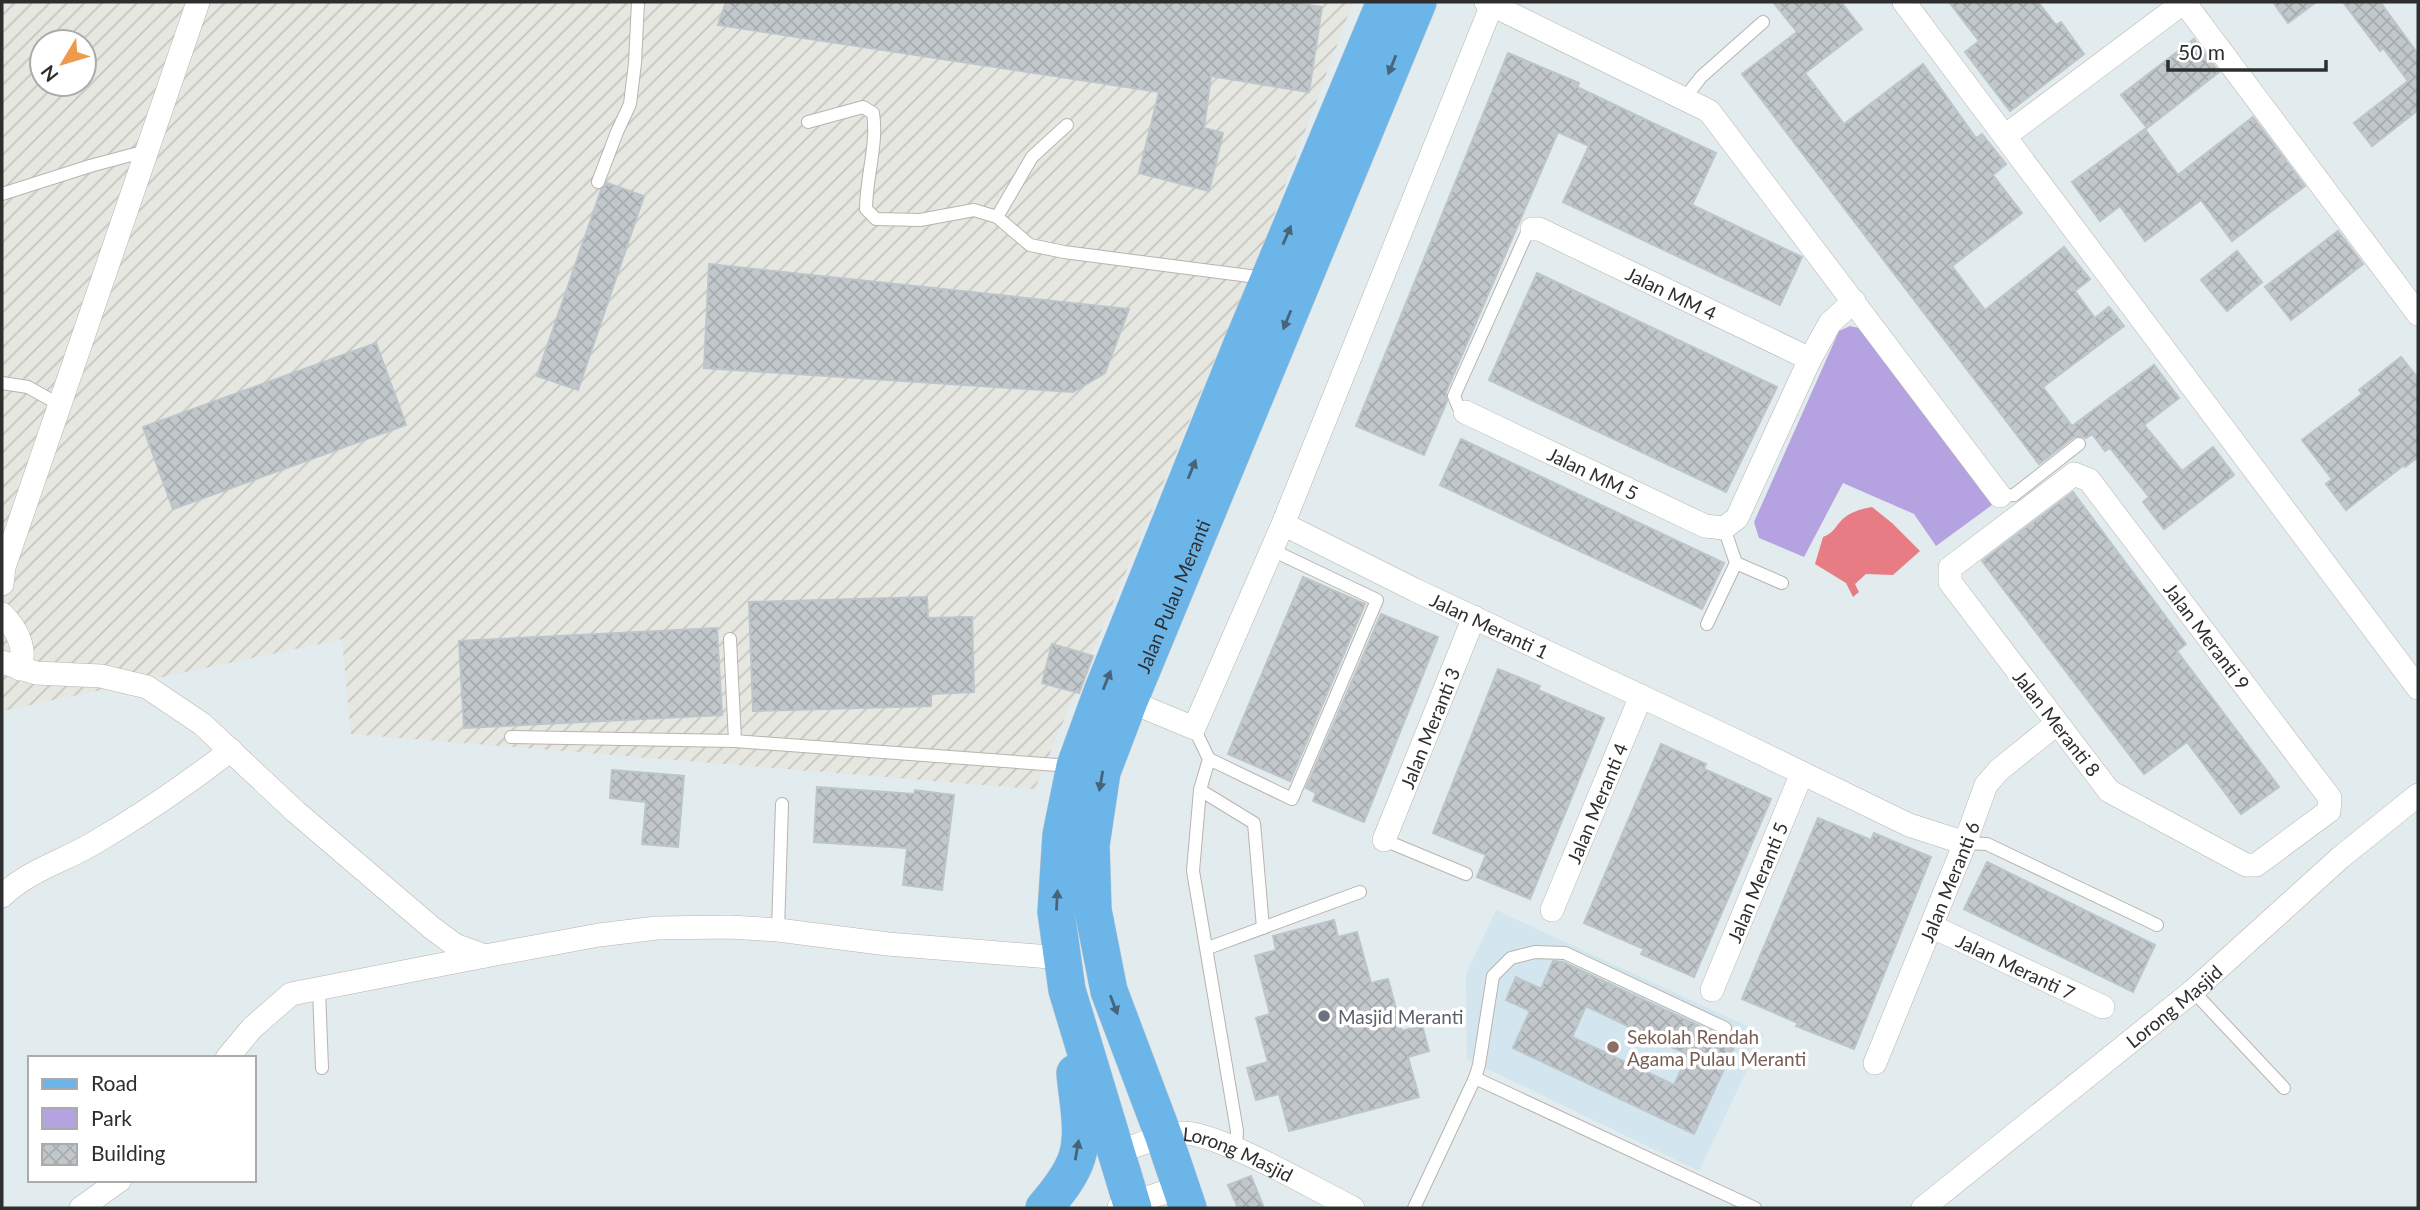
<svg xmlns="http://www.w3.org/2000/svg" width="2420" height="1210" font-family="Lato,sans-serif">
<defs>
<pattern id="industrial-furrows" width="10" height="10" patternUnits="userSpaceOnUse" patternTransform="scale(1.75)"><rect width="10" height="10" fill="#e7e7e1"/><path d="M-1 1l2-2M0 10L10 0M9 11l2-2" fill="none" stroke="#c6c6c1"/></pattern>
<pattern id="building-cross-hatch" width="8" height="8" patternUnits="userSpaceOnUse" patternTransform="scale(1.75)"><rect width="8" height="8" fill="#c1c7ca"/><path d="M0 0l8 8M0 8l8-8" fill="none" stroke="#a6abae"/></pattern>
</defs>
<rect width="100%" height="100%" fill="#e2ebee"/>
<!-- industrial -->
<path fill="url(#industrial-furrows)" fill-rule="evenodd" d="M2,2H1353L1263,245L1035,789L351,734L342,639L2,711ZM42,42H84V84H42Z"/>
<!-- education -->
<polygon fill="#d3e5ee" points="1496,910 1764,1034 1699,1171 1467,1059 1466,974"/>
<!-- park -->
<polygon fill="#b5a2e0" points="1850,326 1863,329 1992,505 1936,546 1914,514 1843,483 1804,557 1759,538 1754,522 1839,331"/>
<!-- water -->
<path fill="#e87c85" d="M1872,507L1892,523L1920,551L1893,575L1866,574L1855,584L1859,592L1853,597L1846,583L1815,564L1823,537C1833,533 1833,530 1840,522C1847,513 1860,509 1872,507Z"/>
<!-- building -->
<g fill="url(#building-cross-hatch)" stroke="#bbc5ca" stroke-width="2" fill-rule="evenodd">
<polygon points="726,2 1288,2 1322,7 1309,92 1211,76 1204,128 1223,133 1209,191 1139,173 1159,92 718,25"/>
<polygon points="1773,2 1841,2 1862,29 1805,73 1844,124 1923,64 1976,138 1982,134 2006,164 1993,175 2022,213 1952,266 1985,310 2064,247 2090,279 2075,291 2095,318 2109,307 2124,326 2043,387 2072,426 2154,365 2179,398 2144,425 2182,471 2213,447 2234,475 2164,529 2143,502 2149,497 2110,448 2105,451 2092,434 2086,438 2082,436 2074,437 2039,464 1742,74 1797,32"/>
<polygon points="1949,2 2038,2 2056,25 2061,22 2084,54 2010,111 1965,52 1979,41"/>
<polygon points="2273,2 2316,2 2288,23"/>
<polygon points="2343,2 2380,2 2418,54 2418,110 2372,146 2354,123 2408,81 2383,48 2380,51"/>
<polygon points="2194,39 2219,72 2147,128 2121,95"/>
<polygon points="1508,53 1579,83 1577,87 1716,153 1692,205 1802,257 1780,305 1563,202 1589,146 1558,132 1446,392 1447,401 1424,455 1356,426"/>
<polygon points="2253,117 2305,186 2232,241 2201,200 2145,241 2120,206 2100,221 2072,182 2145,129 2178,175"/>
<polygon points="607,183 644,196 578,390 537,376 601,190"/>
<polygon points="2338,231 2363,264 2291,320 2265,287"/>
<polygon points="2237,251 2262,282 2227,311 2201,280"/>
<polygon points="709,264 1129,309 1105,373 1073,392 704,368"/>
<polygon points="1537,273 1777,387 1726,492 1489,380"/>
<polygon points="376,343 406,425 173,509 143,427"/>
<polygon points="2401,357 2418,378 2418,457 2405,467 2404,465 2346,510 2326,484 2332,479 2302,440 2362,394 2359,390"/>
<polygon points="1461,439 1724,563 1702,609 1440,485"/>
<polygon points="2073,492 2186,644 2177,651 2279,787 2241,814 2187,742 2144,774 1982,561"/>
<polygon points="1303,577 1365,604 1290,781 1228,754"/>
<polygon points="927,597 928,618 972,617 974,692 931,694 931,706 753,711 749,602"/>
<polygon points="1381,614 1438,637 1364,822 1313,801 1316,793 1306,788"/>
<polygon points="717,628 722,715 464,728 459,641"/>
<polygon points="1052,644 1093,656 1079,693 1042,683"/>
<polygon points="1498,669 1540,686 1538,690 1604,718 1530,899 1477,877 1486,855 1433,833"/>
<polygon points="1661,744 1706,764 1704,769 1771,799 1694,977 1641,954 1644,949 1584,923"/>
<polygon points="612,770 684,776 678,847 642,844 646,802 610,798"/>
<polygon points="817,787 914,794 915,790 954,795 942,890 903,885 907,848 814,842"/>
<polygon points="1818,818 1871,840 1874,833 1931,857 1854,1049 1796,1026 1798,1023 1742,999"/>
<polygon points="1987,862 2155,945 2133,992 1964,909"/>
<polygon points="1334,920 1338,937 1357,932 1371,983 1388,979 1402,1031 1422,1025 1429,1051 1408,1057 1419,1097 1289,1131 1279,1094 1256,1100 1247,1068 1268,1062 1256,1018 1270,1014 1255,956 1276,950 1273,936"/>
<path d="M1553,961L1563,962L1721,1036L1730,1035L1738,1039L1694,1134L1513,1048L1530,1011L1506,1000L1516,977L1541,989ZM1586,1006L1688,1055L1674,1085L1572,1037Z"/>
<polygon points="1251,1176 1264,1208 1238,1208 1228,1185"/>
</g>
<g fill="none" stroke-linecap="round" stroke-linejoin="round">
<defs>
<g id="lane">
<polyline points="1684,99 1701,77 1763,22"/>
<path d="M808,122L863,107L873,113C878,144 866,177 866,209L876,219L920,220L974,210L997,217L1030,245L1064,252L1265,278"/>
<polyline points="598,182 617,132 630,104 635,63 638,2"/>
<polyline points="2,194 90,166 146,151"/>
<polyline points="997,217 1032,157 1067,125"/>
<polyline points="2,383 28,387 60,405"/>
<polyline points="1465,412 1458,406 1454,396 1527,233 1532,229"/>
<polyline points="2000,496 2014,495 2079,444"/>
<polyline points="1724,528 1736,563 1782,583"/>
<polyline points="1707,624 1736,563"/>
<polyline points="730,639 735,741"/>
<polyline points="1194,728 1209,759 1200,790 1193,871 1237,1131 1236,1149"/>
<polyline points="511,737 735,741 1071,766"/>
<polyline points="1209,759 1292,799 1377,600 1272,550"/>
<polyline points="1200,790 1254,823 1263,928"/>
<polyline points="1384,840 1466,874"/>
<polyline points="1965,843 1987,844 2157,925"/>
<polyline points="778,930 782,804"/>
<polyline points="1208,948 1360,892"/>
<polyline points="319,990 322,1068"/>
<polyline points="2193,991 2284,1088"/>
<polyline points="1475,1078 1755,1208"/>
<polyline points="1414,1208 1475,1078 1479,1065 1493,976 1511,958 1535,952 1565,953 1725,1028"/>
</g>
<g id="street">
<polyline points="1486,2 1709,111 2000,496"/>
<polyline points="1904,2 2418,688"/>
<polyline points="2184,2 2418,314"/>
<polyline points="2005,136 2184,2"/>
<path id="s1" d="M1532,229H1539L1810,359"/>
<path id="s2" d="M1465,412L1705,526L1724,528L1737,518L1810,359L1830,323L1854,301"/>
<polygon points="2074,474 2089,480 2330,798 2329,811 2256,865 2246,865 2109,791 1950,582 1950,568"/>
<polyline points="1283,524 1493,2"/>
<polyline points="2,584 4,567 198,2"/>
<path d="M2,614C17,629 27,648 20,669"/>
<polyline points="2,662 36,673 101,676 147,687 202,724 296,812 432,928 455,945 485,956 599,935 657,928 730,927 778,930 888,944 1062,958"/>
<path id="s3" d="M1129,701L1194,728L1283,524L1415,590L1734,740L1909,825L1965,843"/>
<path id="s4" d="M1384,840L1474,617"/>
<path d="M2,896C29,870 62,862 94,843C142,815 187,784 231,750"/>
<path id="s5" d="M1552,910L1641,696"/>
<path id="s6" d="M1931,926L2103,1007"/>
<path id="s7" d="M1712,990L1802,773"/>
<polyline points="227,1058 252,1028 291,994 485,956"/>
<path id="s8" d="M1875,1063L1965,843L1986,785L1999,770L2056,724"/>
<path id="s9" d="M1115,1153C1137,1146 1160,1135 1182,1133C1216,1131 1318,1191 1353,1208"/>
<polyline points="1119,1207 1181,1187"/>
<polyline points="81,1208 120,1180"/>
<path id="s10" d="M1923,1208L2193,991L2341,857L2418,795"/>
</g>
<g id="primary">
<path d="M1044,1208C1057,1193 1071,1176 1077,1157C1085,1131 1077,1099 1075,1073"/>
<polyline points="1133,1208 1067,990 1056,912 1061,835 1075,766 1102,692 1242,344 1385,2"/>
<path id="s11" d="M1188,1208L1164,1137L1109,991L1093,910L1091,845L1102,772L1129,701L1418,2"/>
</g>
</defs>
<!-- lane casing -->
<use href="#lane" stroke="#b9b3ae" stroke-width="14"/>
<!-- street casing -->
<use href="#street" stroke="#b9b3ae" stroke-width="24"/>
<!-- primary casing -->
<use href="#primary" stroke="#c9c9c9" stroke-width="38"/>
<!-- lane -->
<use href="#lane" stroke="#fff" stroke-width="12"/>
<!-- street -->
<use href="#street" stroke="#fff" stroke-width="23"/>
<!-- primary -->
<use href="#primary" stroke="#6cb5e9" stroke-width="37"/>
</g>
<!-- one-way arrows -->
<defs><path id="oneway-solid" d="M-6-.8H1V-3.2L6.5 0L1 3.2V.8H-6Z" transform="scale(1.75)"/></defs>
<g fill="#476479">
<use href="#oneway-solid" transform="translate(1392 65) rotate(112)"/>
<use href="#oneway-solid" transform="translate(1287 235) rotate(-67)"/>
<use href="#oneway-solid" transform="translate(1287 320) rotate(112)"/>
<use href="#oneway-solid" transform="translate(1192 469) rotate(-68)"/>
<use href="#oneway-solid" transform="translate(1107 680) rotate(-68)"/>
<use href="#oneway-solid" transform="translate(1101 781) rotate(100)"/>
<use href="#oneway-solid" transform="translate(1057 900) rotate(-87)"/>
<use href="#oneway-solid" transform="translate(1114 1005) rotate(69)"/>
<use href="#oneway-solid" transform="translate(1077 1150) rotate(-80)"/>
</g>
<!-- markers -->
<circle fill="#6b7280" stroke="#fff" stroke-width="2.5" cx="1324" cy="1016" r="7"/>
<circle fill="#8d6e63" stroke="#fff" stroke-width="2.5" cx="1613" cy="1047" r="7"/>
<g text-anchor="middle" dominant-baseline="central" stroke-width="7" stroke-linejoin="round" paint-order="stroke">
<!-- street labels -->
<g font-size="19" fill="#2e2e2e" stroke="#fff">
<text stroke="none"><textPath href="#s1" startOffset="154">Jalan MM 4</textPath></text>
<text stroke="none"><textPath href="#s2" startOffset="142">Jalan MM 5</textPath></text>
<text stroke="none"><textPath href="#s11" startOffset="642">Jalan Pulau Meranti</textPath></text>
<text stroke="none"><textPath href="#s3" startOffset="523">Jalan Meranti 1</textPath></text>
<text transform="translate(2207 636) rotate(53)">Jalan Meranti 9</text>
<text transform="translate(2057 723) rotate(52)">Jalan Meranti 8</text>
<text stroke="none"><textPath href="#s4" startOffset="121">Jalan Meranti 3</textPath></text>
<text stroke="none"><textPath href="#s5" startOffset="116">Jalan Meranti 4</textPath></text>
<text stroke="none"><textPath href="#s7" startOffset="117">Jalan Meranti 5</textPath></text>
<text stroke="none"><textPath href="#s8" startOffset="196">Jalan Meranti 6</textPath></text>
<text stroke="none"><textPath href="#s6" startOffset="94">Jalan Meranti 7</textPath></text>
<text stroke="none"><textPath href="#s10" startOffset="322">Lorong Masjid</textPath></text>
<text stroke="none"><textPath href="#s9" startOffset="130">Lorong Masjid</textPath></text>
</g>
<!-- worship labels -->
<g font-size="19" fill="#5b616d" stroke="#fff" text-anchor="start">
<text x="1338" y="1016">Masjid Meranti</text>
</g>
<!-- education labels -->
<g font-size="19" fill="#785e54" stroke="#fff" text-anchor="start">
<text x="1627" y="1036">Sekolah Rendah<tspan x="1627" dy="22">Agama Pulau Meranti</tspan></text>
</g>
</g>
<!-- border -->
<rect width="2420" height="1210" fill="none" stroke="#2e2e2e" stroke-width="7"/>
<!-- legend -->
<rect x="28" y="1056" width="228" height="126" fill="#ffffff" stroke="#ababab" stroke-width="2"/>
<rect x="42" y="1079" width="35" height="10" fill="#6cb5e9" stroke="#ababab" stroke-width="2"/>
<text x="91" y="1091" font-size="21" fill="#2e2e2e">Road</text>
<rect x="42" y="1108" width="35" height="21" fill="#b5a2e0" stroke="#ababab" stroke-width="2"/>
<text x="91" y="1126" font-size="21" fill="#2e2e2e">Park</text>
<rect x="42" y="1144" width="35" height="21" fill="url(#building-cross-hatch)" stroke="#ababab" stroke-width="2"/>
<text x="91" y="1161" font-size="21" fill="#2e2e2e">Building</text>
<!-- north arrow -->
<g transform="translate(63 63) rotate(232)"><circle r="33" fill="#ffffff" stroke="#ababab" stroke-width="2"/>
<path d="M0-5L12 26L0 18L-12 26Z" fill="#ef994d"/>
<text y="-10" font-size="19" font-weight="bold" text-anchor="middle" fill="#2e2e2e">N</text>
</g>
<!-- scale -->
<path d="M2168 60v10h158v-10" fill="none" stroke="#2e2e2e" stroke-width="3.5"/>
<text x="2178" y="60" font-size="21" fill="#2e2e2e" stroke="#ffffff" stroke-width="5" paint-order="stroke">50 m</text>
</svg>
